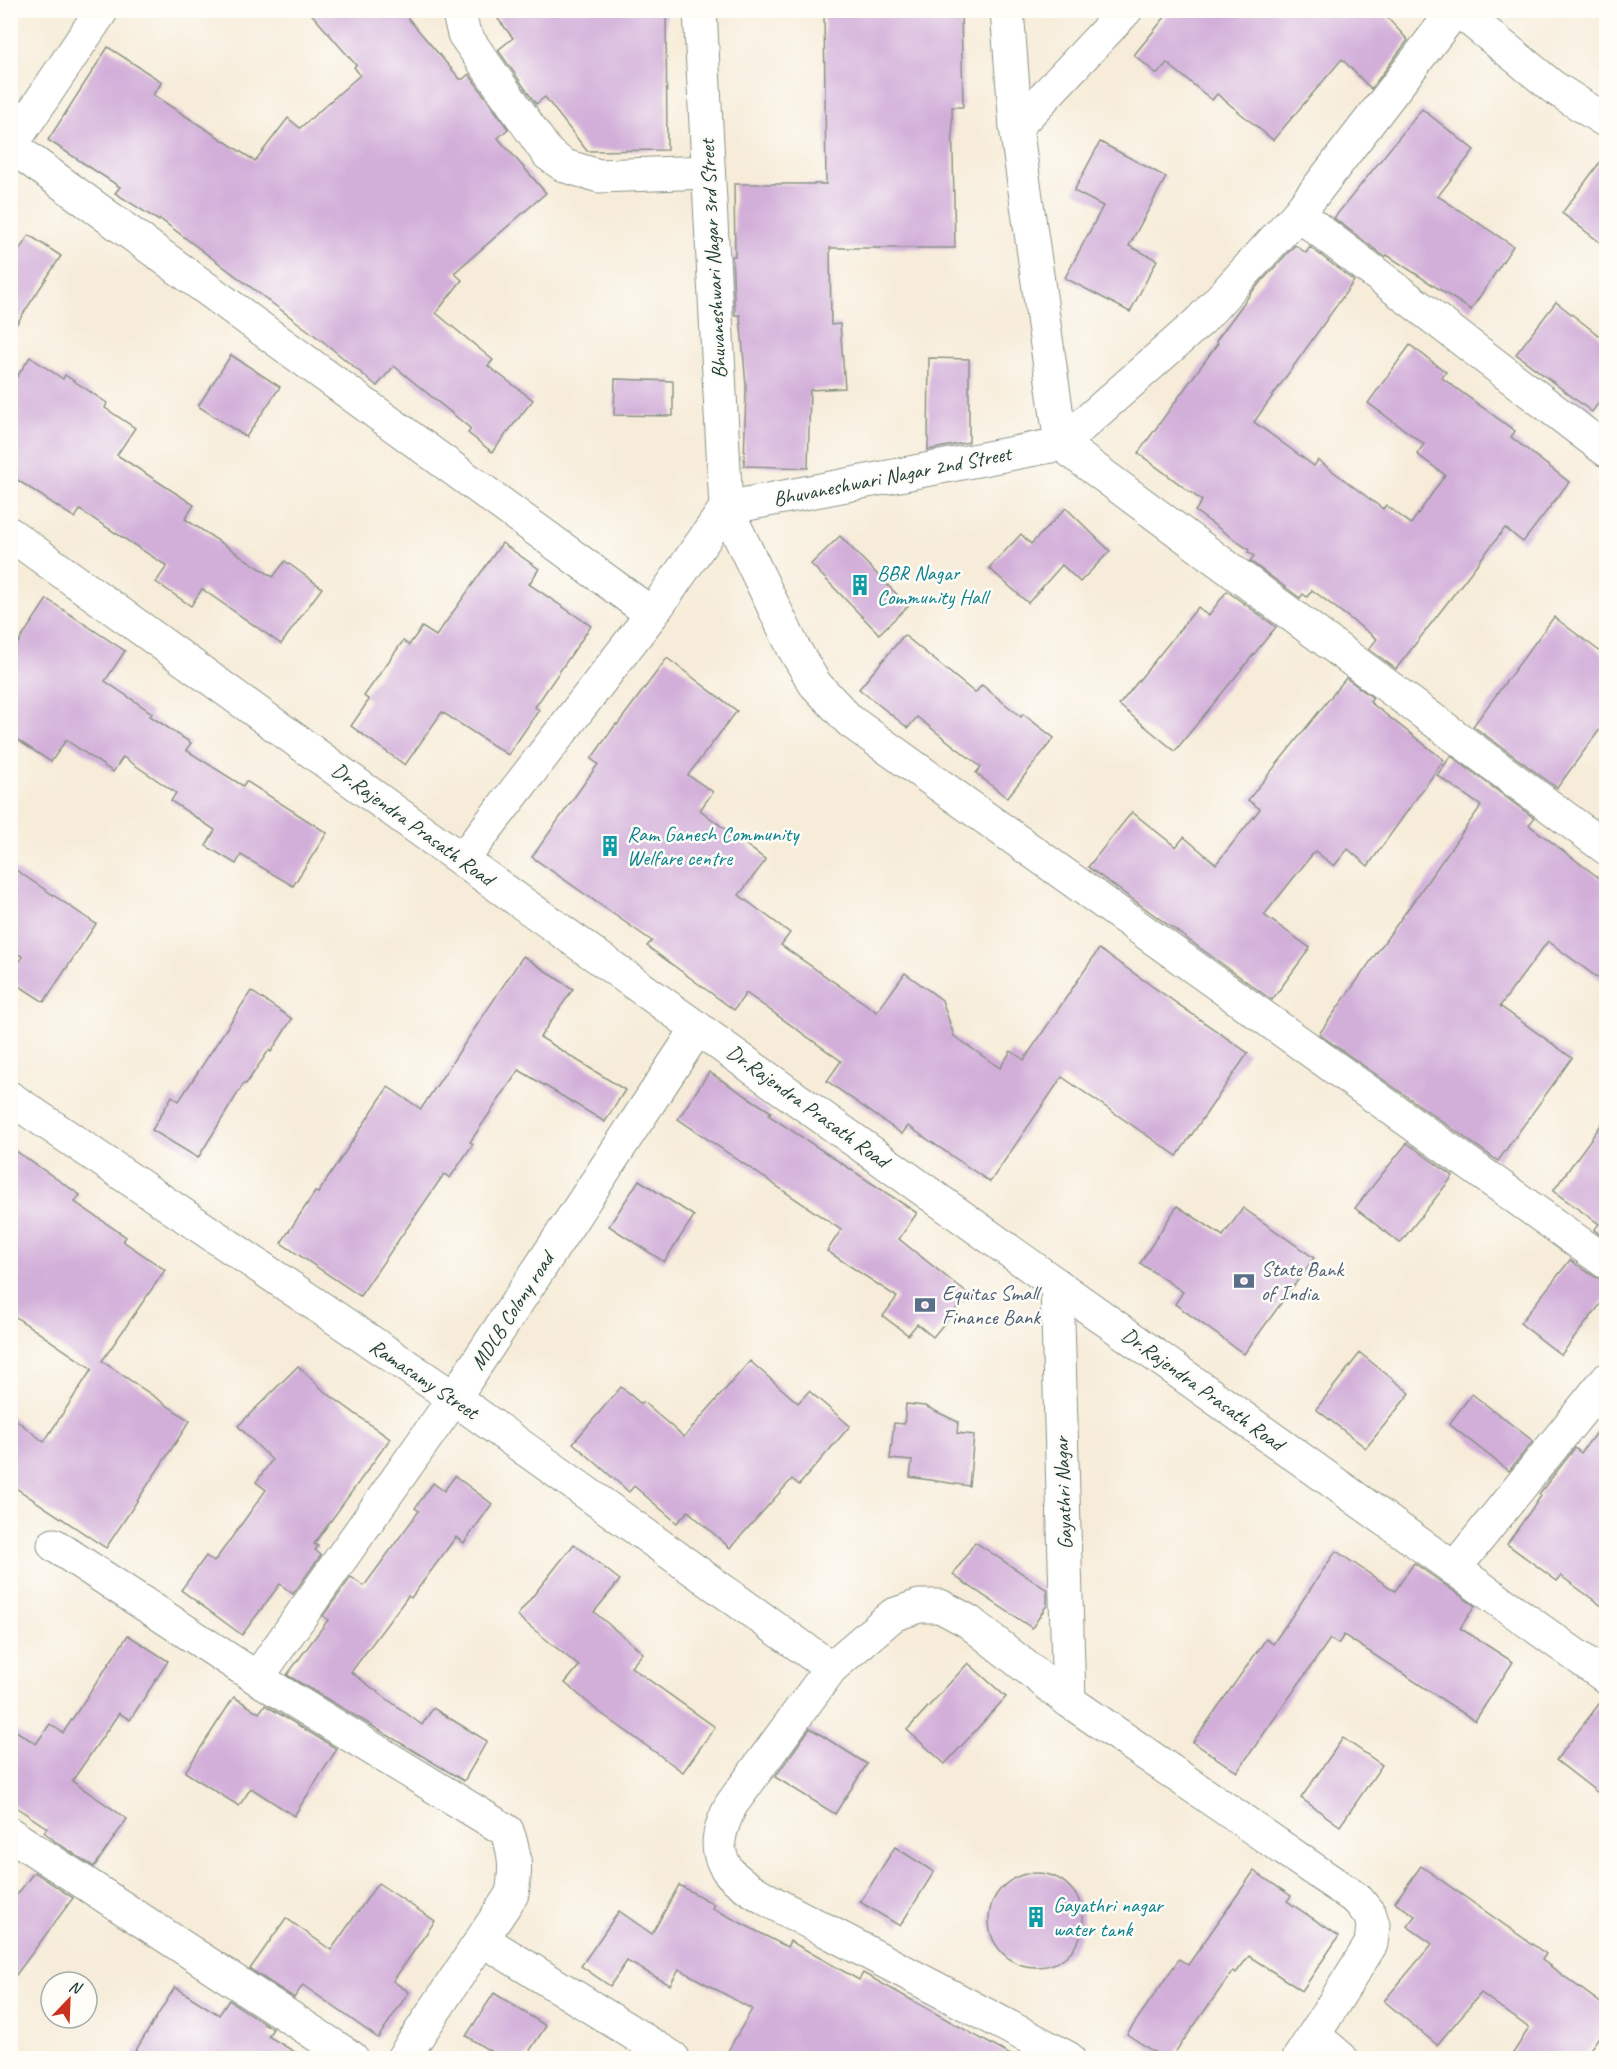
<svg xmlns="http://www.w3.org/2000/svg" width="1617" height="2069" font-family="Caveat,sans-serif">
<rect width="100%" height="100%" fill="#fdfcf7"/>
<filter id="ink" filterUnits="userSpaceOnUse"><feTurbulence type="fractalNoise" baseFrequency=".0167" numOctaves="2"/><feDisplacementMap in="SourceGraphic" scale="12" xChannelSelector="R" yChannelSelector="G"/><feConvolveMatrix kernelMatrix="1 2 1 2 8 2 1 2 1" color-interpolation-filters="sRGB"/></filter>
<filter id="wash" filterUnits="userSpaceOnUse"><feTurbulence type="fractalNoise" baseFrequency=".008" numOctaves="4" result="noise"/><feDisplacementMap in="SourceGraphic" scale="24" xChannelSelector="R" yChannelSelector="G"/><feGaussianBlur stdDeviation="1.35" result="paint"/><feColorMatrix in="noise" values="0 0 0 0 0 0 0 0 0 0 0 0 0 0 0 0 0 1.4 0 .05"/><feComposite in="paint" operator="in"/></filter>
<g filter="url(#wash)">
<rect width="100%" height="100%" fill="#f7ecd9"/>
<g id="blocks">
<!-- building -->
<g fill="#d2afd9">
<polygon points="308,10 401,10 460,79 463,79 469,74 508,129 498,138 546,193 454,273 462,280 436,313 493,360 488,366 533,400 492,452 468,433 471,429 394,366 377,386 325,343 160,219 159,221 115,193 120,187 48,140 108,47 162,82 153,95 255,161 288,118 300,128 360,75 354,67 356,65"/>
<polygon points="491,10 666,10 667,150 587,151 545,97 536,104 498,50 513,38"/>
<polygon points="824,10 961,10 963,107 952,107 955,248 830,248 831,325 840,324 845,388 810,390 808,468 744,466 746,386 740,315 735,315 732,256 735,256 734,184 826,184"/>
<polygon points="1380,10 1408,40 1371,89 1342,59 1273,140 1217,94 1212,100 1167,63 1157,74 1134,55 1170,11"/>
<polygon points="1422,109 1474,150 1438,196 1513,246 1471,310 1387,255 1385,257 1334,218"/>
<polygon points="1100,142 1166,177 1129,246 1157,260 1130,312 1065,278 1103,206 1074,191"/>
<polygon points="1606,154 1606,247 1562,213"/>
<polygon points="29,235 61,256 10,334 10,264"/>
<polygon points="1295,245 1306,253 1310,247 1354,281 1254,422 1314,466 1318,460 1383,509 1386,505 1411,524 1445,475 1417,454 1424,444 1368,403 1410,345 1446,372 1442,378 1515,431 1511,437 1569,482 1523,542 1505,528 1396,669 1369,649 1377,639 1312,590 1307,597 1303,594 1300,598 1250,561 1254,556 1248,552 1249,550 1195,511 1202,501 1138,453 1218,343 1216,341 1251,293"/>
<polygon points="1556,302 1606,341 1606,393 1592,412 1516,354"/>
<polygon points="231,355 280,387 246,437 198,406"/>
<polygon points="30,357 63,379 65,375 107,403 105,408 135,428 117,455 194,505 185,519 273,577 285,561 322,588 281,644 202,589 191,606 156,582 167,566 80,510 75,518 10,475 10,387"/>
<polygon points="929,358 969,359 969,442 928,450"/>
<polygon points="615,379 673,381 673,416 614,415"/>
<polygon points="1066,508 1110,551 1080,582 1062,565 1028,603 989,568 1021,534 1031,544"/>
<polygon points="840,536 908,606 879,634 811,564"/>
<polygon points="502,543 539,569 529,584 591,626 535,707 539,710 508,755 442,712 405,765 351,726 369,700 364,696 403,641 409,645 422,627 436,636"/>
<polygon points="1227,591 1276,627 1175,751 1119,705 1198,607 1208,616"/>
<polygon points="47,599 125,651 105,681 152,713 150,716 191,743 186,750 243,786 246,781 327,833 293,886 241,855 236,864 206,846 215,830 171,801 176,793 123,757 113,772 66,740 51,762 10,735 10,655"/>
<polygon points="1554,617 1606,656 1606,721 1557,788 1473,726"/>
<polygon points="904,635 975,693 982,685 1021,717 1023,714 1054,738 1007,798 976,773 981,767 917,717 908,728 859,689"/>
<polygon points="667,658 737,711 688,775 713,792 700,810 766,860 739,895 790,933 781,945 877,1012 905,973 942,1000 954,1036 1000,1068 1011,1051 1024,1060 1099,949 1248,1053 1177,1156 1062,1077 990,1182 908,1126 902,1134 827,1081 841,1061 746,993 734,1010 647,946 652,941 532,857 598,764 591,759 616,724 617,725"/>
<polygon points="1346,678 1373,698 1370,702 1444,760 1368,866 1348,849 1334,866 1315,851 1264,915 1310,948 1272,1000 1088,867 1132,812 1176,847 1184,837 1216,864 1260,809 1248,800"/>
<polygon points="1451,756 1534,818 1529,825 1606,883 1606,984 1548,941 1500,1006 1572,1058 1498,1161 1319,1034 1481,806 1437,775"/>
<polygon points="10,866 96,924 44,1002 10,980 10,975 23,957 10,949"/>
<polygon points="523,956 573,989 540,1037 625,1090 605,1122 519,1070 470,1142 473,1144 450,1178 444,1174 360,1296 281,1243 315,1192 318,1193 388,1087 421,1109"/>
<polygon points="251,991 292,1019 271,1052 269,1050 246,1084 244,1083 198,1158 152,1130 172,1096 179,1101"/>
<polygon points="709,1072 771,1112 768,1115 917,1213 899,1239 968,1294 933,1337 917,1324 908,1335 883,1316 897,1297 827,1251 841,1230 678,1119"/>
<polygon points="1606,1118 1606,1239 1594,1230 1599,1224 1553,1191"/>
<polygon points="1407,1143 1453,1176 1400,1243 1355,1208"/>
<polygon points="10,1147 80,1195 75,1202 126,1237 123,1241 165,1270 102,1361 190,1421 106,1548 10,1484 10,1415 44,1442 92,1369 10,1313"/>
<polygon points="639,1180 694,1216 664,1262 609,1226"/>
<polygon points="1177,1206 1223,1236 1243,1208 1314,1258 1244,1354 1175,1304 1183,1292 1140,1263"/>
<polygon points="1570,1260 1595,1277 1606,1280 1606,1297 1561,1355 1520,1323"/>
<polygon points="1360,1353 1410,1393 1366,1448 1316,1409"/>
<polygon points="750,1361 798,1403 809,1391 850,1426 799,1485 792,1479 730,1548 688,1511 677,1523 634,1486 629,1492 573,1443 621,1387 641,1404 643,1402 684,1437"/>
<polygon points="298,1366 324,1391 390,1439 314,1544 318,1546 315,1550 321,1555 293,1594 280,1584 242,1635 181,1590 206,1556 214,1562 266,1490 256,1482 272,1460 238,1426"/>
<polygon points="1472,1394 1533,1441 1509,1471 1449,1424"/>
<polygon points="906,1404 925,1406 958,1422 957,1433 974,1435 969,1486 910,1477 912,1461 890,1459 894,1423 904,1424"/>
<polygon points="1606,1419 1606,1609 1561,1576 1557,1581 1507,1544 1541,1496 1539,1494 1575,1448 1581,1453"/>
<polygon points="455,1476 492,1504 464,1543 456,1537 411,1598 408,1596 351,1672 422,1725 433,1708 487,1741 464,1781 287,1675 328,1620 323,1616 351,1577 364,1586 419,1511 415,1508 433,1483 444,1491"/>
<polygon points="975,1542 1047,1590 1047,1605 1032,1628 953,1575"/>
<polygon points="574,1544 620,1580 594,1612 643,1653 631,1667 715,1727 683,1772 598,1711 565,1683 579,1666 517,1616"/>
<polygon points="1336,1551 1395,1591 1414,1563 1475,1606 1460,1628 1513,1662 1475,1721 1344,1635 1338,1644 1330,1639 1237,1772 1193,1742 1266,1639 1273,1644"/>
<polygon points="128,1635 168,1661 130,1720 119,1713 72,1781 127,1819 94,1867 56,1842 44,1832 47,1828 10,1803 10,1727 36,1744 50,1724 63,1733"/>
<polygon points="968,1663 1006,1697 945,1764 907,1730"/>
<polygon points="1606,1695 1606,1799 1556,1760"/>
<polygon points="234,1697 259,1713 265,1705 337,1749 294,1816 251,1788 239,1806 185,1772"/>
<polygon points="810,1728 867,1764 835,1814 775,1777"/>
<polygon points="1343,1738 1382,1765 1340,1826 1301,1798"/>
<polygon points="895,1847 934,1872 900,1926 860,1902"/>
<polygon points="1421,1866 1546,1954 1542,1960 1606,2007 1606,2027 1584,2058 1510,2058 1529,2028 1481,1993 1437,2045 1384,2001 1432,1944 1407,1926 1415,1916 1395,1902"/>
<polygon points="1254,1871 1291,1896 1287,1901 1339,1936 1302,1991 1249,1956 1236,1973 1233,1971 1171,2058 1163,2058 1127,2034 1179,1959 1188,1965"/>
<polygon points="34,1872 73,1898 10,1983 10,1904"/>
<circle cx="1036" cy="1920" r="47"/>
<polygon points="378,1883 435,1921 393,1981 409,1992 378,2038 303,1985 294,1998 250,1969 286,1918 331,1950"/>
<polygon points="679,1885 714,1904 712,1908 787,1947 790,1941 859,1980 863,1973 1016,2058 724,2058 752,2009 679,1969 670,1985 627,1961 610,1986 581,1966 619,1911 652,1934"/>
<polygon points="175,1987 219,2015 229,2000 273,2029 268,2036 305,2058 131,2058"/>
<polygon points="494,1993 546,2026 525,2058 501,2058 466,2036"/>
</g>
</g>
</g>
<g filter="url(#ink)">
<use href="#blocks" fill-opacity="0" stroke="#8b9486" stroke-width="1.5"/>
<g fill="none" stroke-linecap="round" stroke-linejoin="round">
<defs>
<g id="minor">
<polyline points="458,10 464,34 548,154 565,166 599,176 708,172"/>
<polyline points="700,10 726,508 793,647 815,684 850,721 1606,1262"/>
<polyline points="1455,10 1298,214 1200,321 1061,444 1606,848"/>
<polyline points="1458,10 1553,87 1606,121"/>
<polyline points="1016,127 1126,10"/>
<polyline points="11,146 652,614"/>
<polyline points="10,147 102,10"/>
<polyline points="1298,214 1606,450"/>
<polyline points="10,534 462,860 1606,1677"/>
<polyline points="462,860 652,614 726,508 1061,444 1016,127 1007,10"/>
<polyline points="10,1098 454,1398 831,1668"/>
<polyline points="1057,1285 1069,1701"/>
<path d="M54,1545L257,1678L507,1831C516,1855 516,1869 512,1894L403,2058"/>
<polyline points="1454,1569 1606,1380"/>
<polyline points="257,1678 454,1398 698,1028"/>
<polyline points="10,1834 352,2058"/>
<polyline points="483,1940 673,2058"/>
<path d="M1068,2058C988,2016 907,1973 827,1931C805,1920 738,1887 727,1869C712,1847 721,1826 731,1805L831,1668L893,1615L919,1606H940L968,1621L1069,1701L1358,1900L1370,1915L1373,1925L1371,1944L1314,2035"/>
<polyline points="1299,2058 1314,2035 1341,2058"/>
</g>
</defs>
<!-- minor casing -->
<use href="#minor" stroke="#8b9486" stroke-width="35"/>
<!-- minor -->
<use href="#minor" stroke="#fff" stroke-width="33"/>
</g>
</g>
<!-- icons -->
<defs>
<symbol id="building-bare" viewBox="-9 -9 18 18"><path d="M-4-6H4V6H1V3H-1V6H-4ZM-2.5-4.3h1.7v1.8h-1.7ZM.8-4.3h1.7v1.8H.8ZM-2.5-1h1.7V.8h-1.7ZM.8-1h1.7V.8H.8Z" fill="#0f9aa8" stroke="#fdfcf7" stroke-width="2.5" paint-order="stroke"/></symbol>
<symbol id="bank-bare" viewBox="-9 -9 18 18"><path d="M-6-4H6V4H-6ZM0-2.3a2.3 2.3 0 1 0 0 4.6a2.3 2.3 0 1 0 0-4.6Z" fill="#5c6f8a" stroke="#fdfcf7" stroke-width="2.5" paint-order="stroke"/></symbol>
</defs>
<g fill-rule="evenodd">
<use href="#building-bare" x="845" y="570" width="30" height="30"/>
<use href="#building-bare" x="595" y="831" width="30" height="30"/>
<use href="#bank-bare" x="1229" y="1266" width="30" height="30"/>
<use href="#bank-bare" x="910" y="1290" width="30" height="30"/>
<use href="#building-bare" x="1021" y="1902" width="30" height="30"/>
</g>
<g text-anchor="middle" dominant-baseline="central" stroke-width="5" stroke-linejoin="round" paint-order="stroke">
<!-- street labels -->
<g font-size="21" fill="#1f3d34" stroke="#fdfcf7">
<text transform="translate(713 259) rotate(-93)">Bhuvaneshwari Nagar 3rd Street</text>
<text transform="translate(892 476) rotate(-11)">Bhuvaneshwari Nagar 2nd Street</text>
<text transform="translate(413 824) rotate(36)">Dr.Rajendra Prasath Road</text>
<text transform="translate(808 1106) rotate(36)">Dr.Rajendra Prasath Road</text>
<text transform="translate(512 1311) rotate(-57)">MDLB Colony road</text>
<text transform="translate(424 1379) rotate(34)">Ramasamy Street</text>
<text transform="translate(1203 1389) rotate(36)">Dr.Rajendra Prasath Road</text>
<text transform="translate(1063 1493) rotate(-92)">Gayathri Nagar</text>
</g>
<!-- culture labels -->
<g font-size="21" fill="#0d838f" stroke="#fdfcf7" text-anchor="start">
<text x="877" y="573">BBR Nagar<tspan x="877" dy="24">Community Hall</tspan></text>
<text x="627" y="834">Ram Ganesh Community<tspan x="627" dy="24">Welfare centre</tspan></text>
<text x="1053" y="1905">Gayathri nagar<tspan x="1053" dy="24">water tank</tspan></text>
</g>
<!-- service labels -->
<g font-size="21" fill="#4e5e75" stroke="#fdfcf7" text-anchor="start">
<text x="1261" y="1269">State Bank<tspan x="1261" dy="24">of India</tspan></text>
<text x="942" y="1293">Equitas Small<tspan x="942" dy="24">Finance Bank</tspan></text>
</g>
</g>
<!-- margin -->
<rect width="1617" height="2069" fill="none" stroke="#fdfcf7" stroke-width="36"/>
<!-- north arrow -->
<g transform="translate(69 2000) rotate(23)"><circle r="28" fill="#fdfcf7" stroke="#a4b0a9" stroke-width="1.5"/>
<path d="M0-4.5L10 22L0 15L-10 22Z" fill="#c8321e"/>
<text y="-9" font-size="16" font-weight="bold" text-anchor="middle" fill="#1f3d34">N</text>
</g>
</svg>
